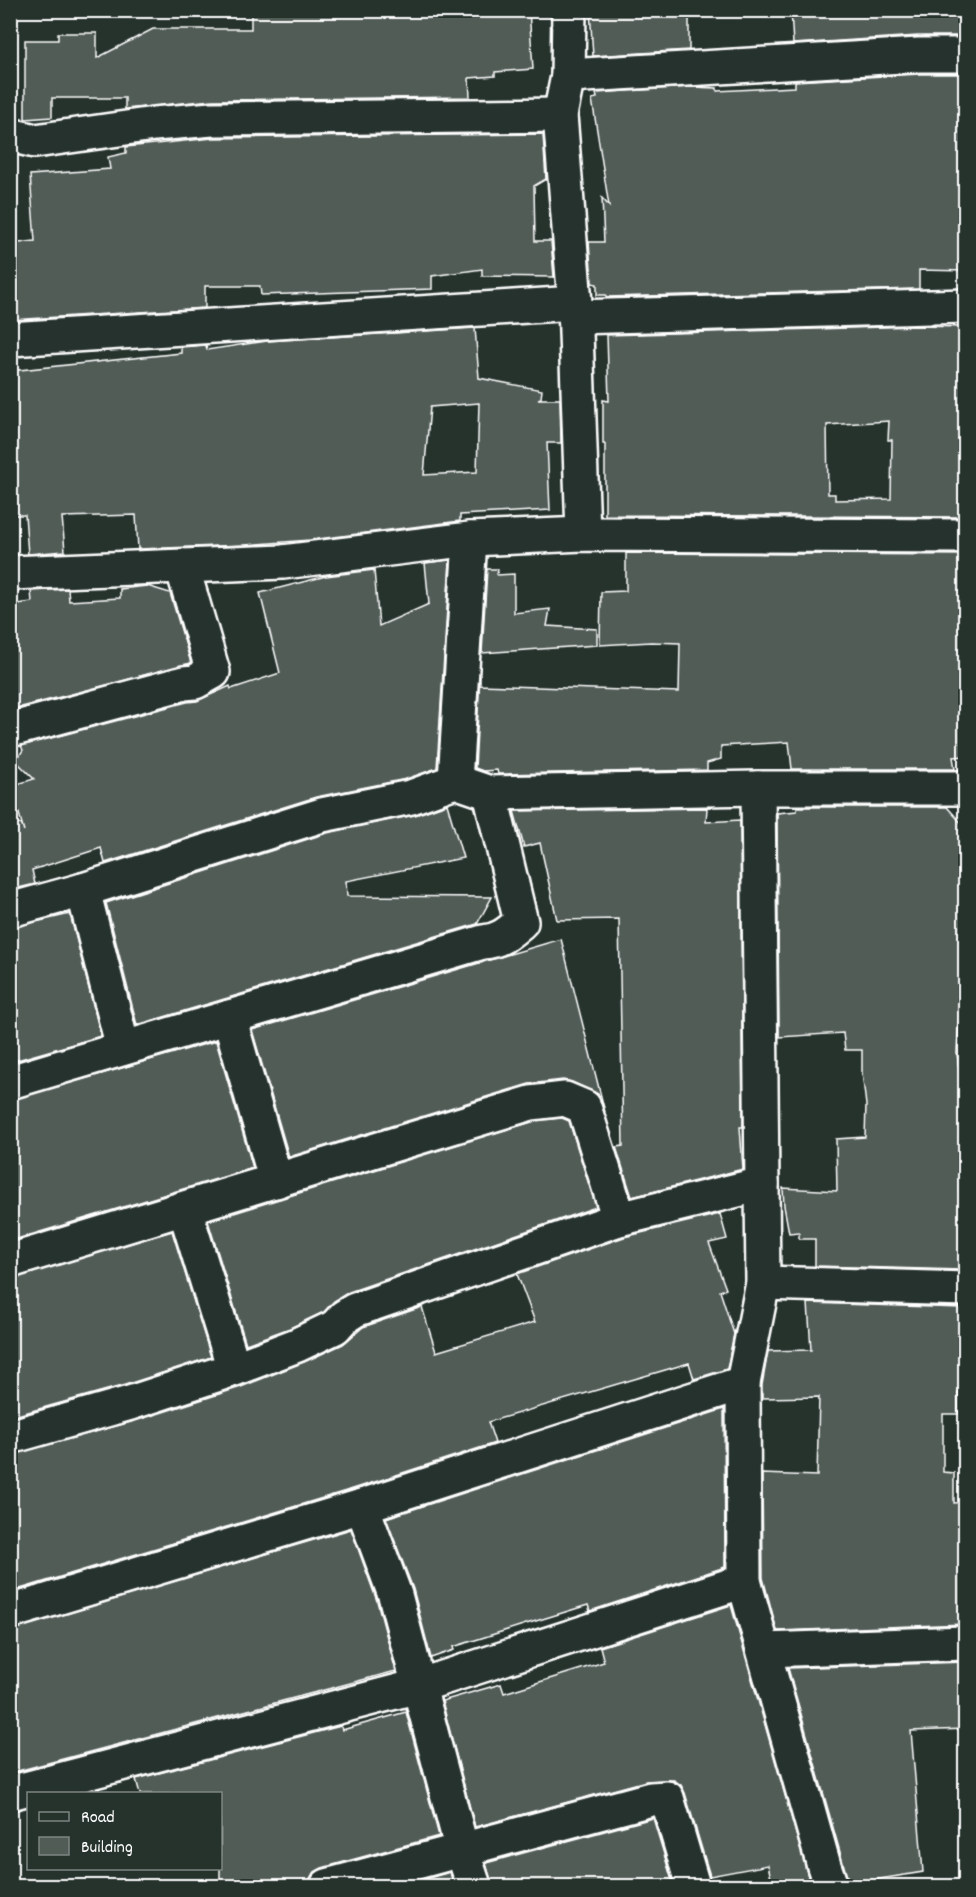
<svg xmlns="http://www.w3.org/2000/svg" width="976" height="1897" font-family="Dekko,sans-serif">
<rect width="100%" height="100%" fill="#26332d"/>
<filter id="ink" filterUnits="userSpaceOnUse"><feTurbulence type="fractalNoise" baseFrequency=".0167" numOctaves="2"/><feDisplacementMap in="SourceGraphic" scale="12" xChannelSelector="R" yChannelSelector="G"/><feConvolveMatrix kernelMatrix="1 2 1 2 8 2 1 2 1" color-interpolation-filters="sRGB"/></filter>
<g filter="url(#ink)">
<!-- building -->
<g fill="#515c57" stroke="#fff" stroke-width="1.5" fill-rule="evenodd">
<polygon points="251,10 406,10 406,14 457,10 529,10 533,69 495,72 495,76 469,78 470,97 212,100 125,109 125,98 52,98 52,117 25,119 25,40 58,40 58,33 97,33 97,58 153,29 251,29"/>
<polygon points="590,10 689,10 689,50 593,56"/>
<polygon points="791,10 958,10 958,26 966,26 966,36 918,36 793,44"/>
<polygon points="920,74 966,74 966,158 961,157 966,271 919,270 919,289 606,297 606,295 597,295 597,284 592,283 589,242 604,242 602,198 609,206 592,99 597,98 596,93 690,87 717,88 717,91 795,87 795,81"/>
<polygon points="543,134 546,179 534,186 535,241 551,241 554,277 482,276 482,269 432,276 432,289 261,295 260,286 205,286 205,308 10,320 10,244 35,241 30,175 110,169 108,157 126,153 126,147 213,138"/>
<path d="M918,326L964,327L961,426H966V517L605,515V444H603V400L609,401L607,335ZM889,421L888,440H892L891,499L835,500V494H828L827,425Z"/>
<path d="M475,328L479,378L542,390L541,398L538,399H560L561,443H547L550,510L460,515V521L310,540L245,545L138,549L136,515L62,517L65,551L28,554L25,515H13L12,502H10V371L181,353V347L206,345L207,350L267,341ZM479,403L477,472L424,475L430,407Z"/>
<polygon points="626,553 966,555 966,756 953,757 955,769 792,769 789,742 721,746 721,759 707,763 707,770 498,774 497,770 483,771 475,768 480,675 480,685 679,692 680,643 651,642 600,645 601,592 626,591"/>
<polygon points="450,560 437,768 406,779 316,797 105,863 101,848 32,870 35,884 10,890 10,825 21,824 24,831 11,786 34,779 16,761 23,750 21,746 187,702 197,701 230,686 231,689 280,673 260,593 326,576 374,570 379,626 429,604 425,563"/>
<polygon points="487,569 498,569 497,575 514,574 514,613 550,609 547,626 597,629 597,645 482,653"/>
<polygon points="147,586 170,593 191,663 10,710 10,605 32,602 31,591 68,589 69,601 120,598 120,589"/>
<polygon points="447,804 463,858 346,881 347,896 492,897 477,924 137,1025 106,903 327,833 415,815"/>
<polygon points="797,807 947,807 966,828 966,960 962,960 957,1053 961,1087 966,1087 966,1138 961,1138 959,1191 962,1191 961,1225 963,1225 962,1270 815,1266 815,1239 799,1239 799,1232 789,1233 784,1206 783,1188 837,1191 836,1139 865,1137 866,1105 862,1072 862,1050 845,1050 843,1033 779,1037 777,813 797,811"/>
<polygon points="707,808 706,822 740,820 743,1127 740,1127 743,1169 632,1197 616,1147 623,1146 619,919 557,920 540,843 524,847 514,811"/>
<polygon points="70,914 101,1036 10,1062 10,928"/>
<polygon points="561,939 605,1112 598,1094 572,1082 563,1080 529,1084 289,1157 252,1030"/>
<polygon points="216,1041 253,1168 10,1241 10,1100"/>
<polygon points="562,1118 569,1121 596,1207 349,1292 334,1301 324,1312 290,1328 246,1344 208,1221 535,1121"/>
<polygon points="720,1214 727,1239 709,1243 726,1289 720,1291 734,1334 727,1369 694,1379 689,1363 488,1422 495,1443 356,1488 10,1592 10,1455 135,1421 241,1387 304,1362 343,1344 363,1327 422,1307 436,1352 535,1322 517,1274 624,1237"/>
<polygon points="172,1231 211,1357 125,1385 10,1417 10,1279"/>
<polygon points="808,1303 962,1308 963,1347 965,1347 964,1392 958,1392 958,1414 943,1414 943,1472 954,1473 954,1503 966,1502 966,1624 777,1631 763,1578 762,1474 817,1476 819,1397 762,1398 762,1385 768,1351 811,1350"/>
<polygon points="724,1409 725,1567 590,1611 588,1605 523,1625 453,1647 454,1650 431,1658 413,1589 386,1518"/>
<polygon points="351,1529 377,1601 396,1671 10,1773 10,1630"/>
<polygon points="731,1605 811,1887 773,1887 768,1865 710,1876 685,1793 681,1785 674,1780 646,1781 475,1827 442,1701 501,1684 504,1693 604,1662 600,1647"/>
<polygon points="966,1662 966,1729 911,1731 923,1872 849,1884 788,1668"/>
<polygon points="406,1712 439,1836 322,1868 313,1873 309,1881 309,1887 220,1887 220,1794 140,1794 136,1779 341,1726 342,1730"/>
<polygon points="653,1818 674,1887 492,1887 486,1863"/>
<polygon points="450,1872 454,1887 397,1887"/>
</g>
<g fill="none" stroke-linecap="round" stroke-linejoin="round">
<defs>
<g id="minor">
<polyline points="569,10 568,76 560,115 575,303 583,534"/>
<polyline points="568,76 919,55 966,55"/>
<polyline points="10,135 35,141 154,124 212,119 560,115"/>
<polyline points="575,317 966,306"/>
<polyline points="10,339 575,303"/>
<polyline points="10,573 283,562 470,539 583,534 966,536"/>
<polyline points="10,730 184,683 195,682 213,672 182,566"/>
<polyline points="455,781 470,539"/>
<polyline points="758,788 763,1283 743,1383 744,1581 824,1866 831,1886"/>
<polyline points="83,890 123,1048"/>
<polyline points="10,910 83,890 322,815 411,797 455,781 490,793 758,788 966,788"/>
<polyline points="229,1017 276,1181"/>
<path d="M10,1082L483,942C500,941 509,932 521,922L490,793"/>
<polyline points="185,1210 234,1369"/>
<polyline points="10,1261 531,1103 565,1099 584,1107 619,1219"/>
<polyline points="763,1283 966,1289"/>
<polyline points="10,1437 130,1403 234,1369 297,1345 335,1327 344,1317 355,1310 619,1219 762,1184"/>
<polyline points="362,1506 395,1595 462,1850 474,1886"/>
<polyline points="10,1612 362,1506 743,1383"/>
<polyline points="765,1650 966,1643"/>
<polyline points="10,1793 418,1686 744,1581"/>
<polyline points="327,1886 651,1799 667,1798 693,1886"/>
</g>
</defs>
<!-- minor casing -->
<use href="#minor" stroke="#fff" stroke-width="38"/>
<!-- minor -->
<use href="#minor" stroke="#26332d" stroke-width="33"/>
</g>
</g>
<!-- margin -->
<rect width="976" height="1897" fill="none" stroke="#26332d" stroke-width="36"/>
<rect x="18" y="18" width="940" height="1861" fill="none" stroke="#fff" stroke-width="2" filter="url(#ink)"/>
<!-- legend -->
<rect x="27" y="1792" width="195" height="78" fill="#26332d" stroke="#7d8581" stroke-width="1.5"/>
<rect x="39" y="1812" width="30" height="9" fill="#26332d" stroke="#7d8581" stroke-width="1.5"/>
<text x="81" y="1822" font-size="18" fill="#ffffff">Road</text>
<rect x="39" y="1837" width="30" height="18" fill="#515c57" stroke="#7d8581" stroke-width="1.5"/>
<text x="81" y="1852" font-size="18" fill="#ffffff">Building</text>
</svg>
